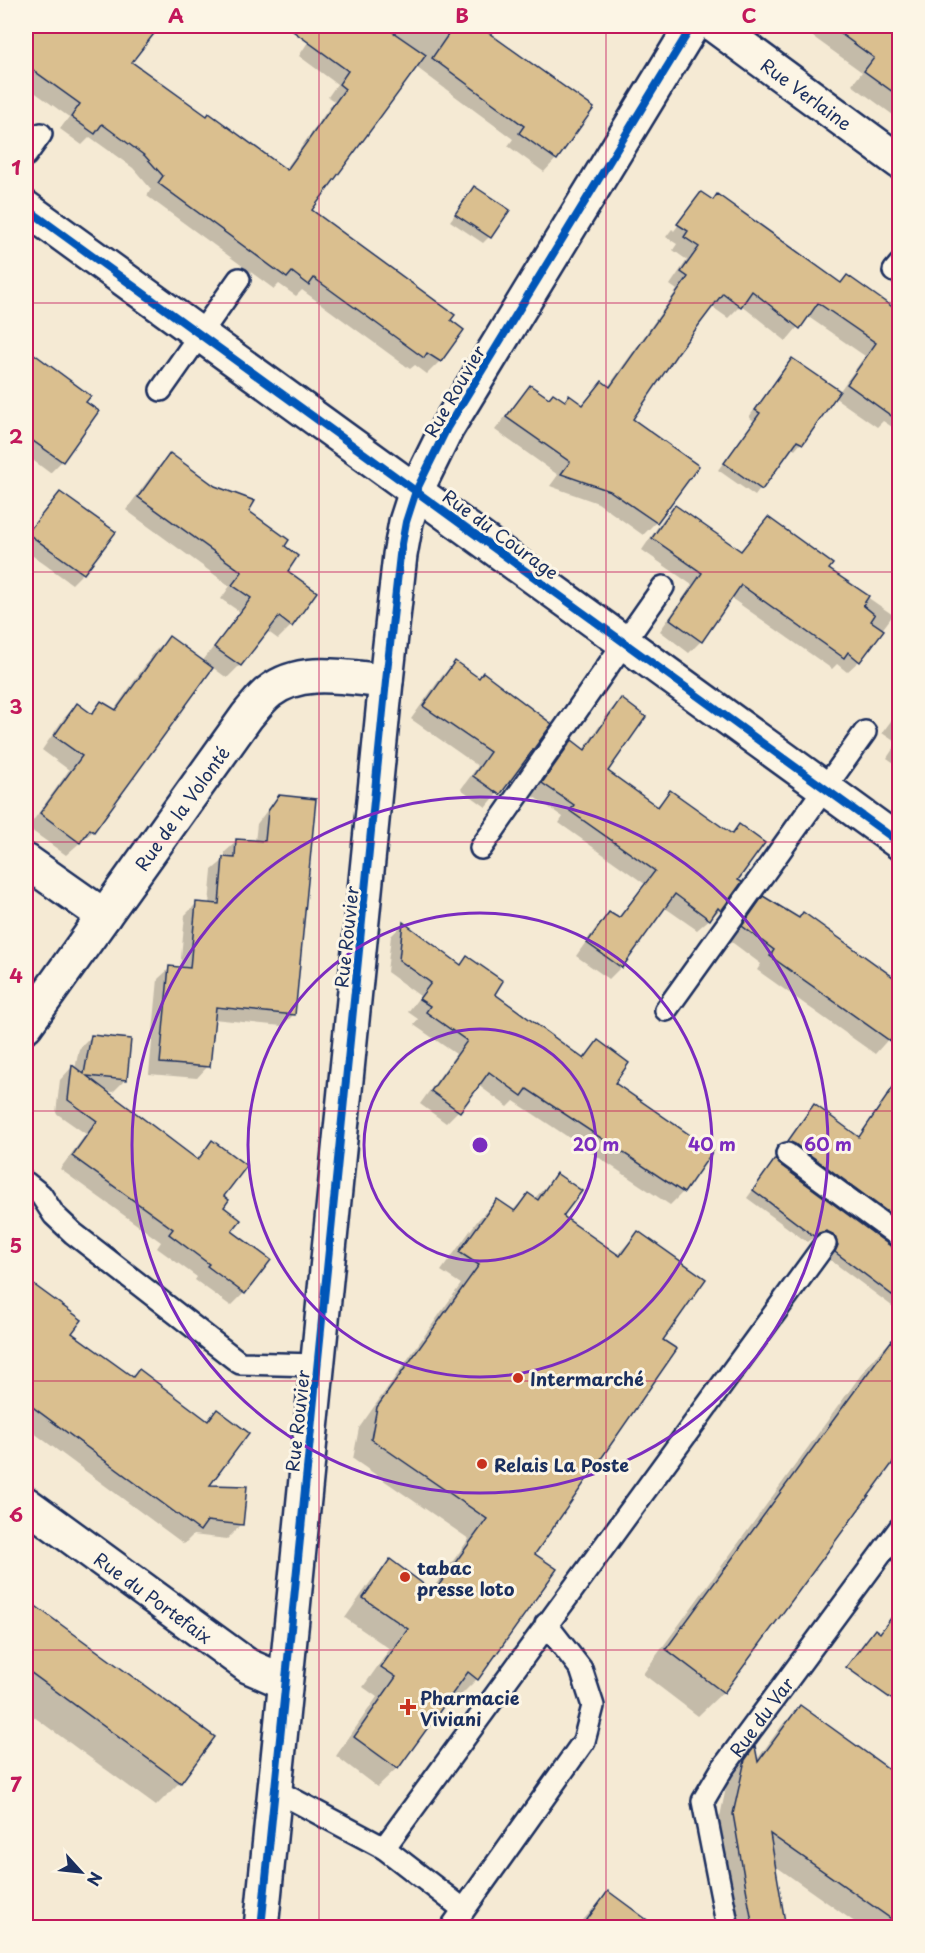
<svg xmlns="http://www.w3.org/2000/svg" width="925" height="1953" font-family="'Playpen Sans',sans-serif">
<rect width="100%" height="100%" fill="#f5ead4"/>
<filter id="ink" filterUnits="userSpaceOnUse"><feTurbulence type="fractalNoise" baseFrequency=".0167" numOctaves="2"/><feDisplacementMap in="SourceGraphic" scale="12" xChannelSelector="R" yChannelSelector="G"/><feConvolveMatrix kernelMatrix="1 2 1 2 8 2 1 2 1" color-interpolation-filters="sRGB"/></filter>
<g filter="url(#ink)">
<!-- shadow -->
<g fill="#0003">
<polygon points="26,26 158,26 130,62 206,117 285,170 334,101 328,97 337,84 299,56 310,39 311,29 314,26 350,26 351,31 380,26 476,26 592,108 556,159 544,172 508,146 513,139 416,67 310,210 462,331 440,361 427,374 415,365 410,369 302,290 296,296 279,284 274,289 147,196 151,189 133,168 90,137 82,145 60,129 69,117 26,86"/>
<polygon points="798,26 896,26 900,29 900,120 852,85 862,72"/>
<polygon points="474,188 489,237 483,243 450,221"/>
<polygon points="701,194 840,284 847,277 887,305 890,302 900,309 900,432 883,421 877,427 834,397 801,443 795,450 791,447 755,496 718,470 754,421 749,417 786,366 793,360 839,392 865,356 807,316 786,341 741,305 728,318 711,306 631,419 697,467 656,522 643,535 598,503 550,486 558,475 495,430 518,400 530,387 549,400 582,406 602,383 608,387 677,290 670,285 687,260 673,250 677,244 666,237 672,229 674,231 693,205 690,205"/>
<polygon points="26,350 88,396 84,402 62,461 50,473 26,455"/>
<polygon points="170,455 246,511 283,547 285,571 315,592 291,626 278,639 267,631 240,665 227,678 212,667 93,831 66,855 28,828 69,770 42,750 64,718 77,705 90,714 101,703 114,710 155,651 169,638 202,662 240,612 221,599 230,586 126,510 157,468"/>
<polygon points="60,494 114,533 83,573 72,584 26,551 26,534"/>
<polygon points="676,507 740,552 769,519 827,569 893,615 859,661 847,672 837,664 832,669 731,598 701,641 689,653 660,631 692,585 642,550 664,518"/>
<polygon points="455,663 520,767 486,807 461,789 478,766 411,719 442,676"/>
<polygon points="621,700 606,771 656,807 670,792 730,835 739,826 736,880 720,910 697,930 664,907 621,967 609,979 576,956 598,925 610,914 617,919 645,884 559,823 563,817 531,795 560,753 572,742 583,750 609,712"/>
<polygon points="900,709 900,767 887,758 897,743 882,733"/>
<polygon points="279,797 294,1014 282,1026 213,1019 208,1066 197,1078 149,1074 158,979 170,968 180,969 185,915 197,903 209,905 212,870 225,859 225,852 237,841 255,842 257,824 268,809"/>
<polygon points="764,898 798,919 803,914 900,1026 875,1054 757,970 761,964 729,940 750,911"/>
<polygon points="403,924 460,965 468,957 493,994 582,1059 598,1042 613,1083 683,1192 670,1205 514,1101 508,1107 478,1085 458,1111 446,1123 420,1104 456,1054 414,1025 418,1019 408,1012 420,996 387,972 391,936"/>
<polygon points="92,1036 126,1079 113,1092 104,1091 196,1160 213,1142 222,1196 222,1207 230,1232 269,1261 244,1293 231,1306 195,1280 197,1277 157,1248 161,1242 60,1169 86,1134 56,1113 60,1080 72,1067 75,1069 79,1049"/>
<polygon points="900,1078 900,1232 783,1148 814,1106 858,1138"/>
<polygon points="769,1168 892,1249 900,1251 900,1312 829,1259 832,1252 818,1237 811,1239 807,1242 747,1198"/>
<polygon points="557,1175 560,1217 617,1255 638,1233 661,1341 533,1554 477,1679 458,1698 451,1693 397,1768 377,1787 336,1756 377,1697 363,1687 390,1649 345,1618 371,1581 390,1561 431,1591 469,1539 353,1459 359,1428 461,1284 441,1271 478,1220 497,1200 512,1211 528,1195 534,1199"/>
<polygon points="26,1201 34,1210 26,1222"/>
<polygon points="26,1281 80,1321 70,1333 132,1378 206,1421 217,1411 207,1486 242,1524 227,1539 193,1535 184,1544 26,1427"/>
<polygon points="896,1336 723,1692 698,1716 643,1674 871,1361"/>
<polygon points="26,1601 213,1738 180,1782 156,1806 26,1711"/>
<polygon points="800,1707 900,1779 900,1928 863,1928 774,1865 784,1928 733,1928 717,1831 728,1778 754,1749 756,1761 783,1724"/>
<polygon points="608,1892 656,1928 576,1928"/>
</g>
<!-- building -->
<g fill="#dabf8f" stroke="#1b2f5e" stroke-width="1.5">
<polygon points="26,26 160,26 132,62 207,116 209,113 287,170 345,89 339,84 348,71 286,26 355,26 358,28 384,26 426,55 312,210 455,315 451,320 464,330 441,362 427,353 424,358 314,278 309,285 292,272 287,278 158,183 163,176 145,156 102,124 95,134 71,117 80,104 26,65"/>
<polygon points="454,26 479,26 594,108 557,160 519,133 524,126 432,58"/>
<polygon points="830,26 900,26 900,97 864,71 874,58"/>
<polygon points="474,186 510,210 491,238 455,214"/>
<polygon points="701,192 713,200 717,194 841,283 847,275 898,311 900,310 900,422 847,384 876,343 818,303 800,329 752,291 741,307 723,293 677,354 633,419 699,466 657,523 610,491 561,474 570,462 506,417 530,385 549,398 553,393 565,401 569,395 583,405 602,381 610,387 688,277 681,272 699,247 684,237 688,231 677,224"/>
<polygon points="26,348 91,396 86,402 99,411 63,462 26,436"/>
<polygon points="792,358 840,391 803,444 797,441 762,490 724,463 760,413 755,410"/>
<polygon points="170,453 215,486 255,501 249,511 289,540 285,546 298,556 288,571 317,592 292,627 279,617 241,666 214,647 251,598 232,585 242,572 138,497"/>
<polygon points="60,492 116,532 84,574 27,533"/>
<polygon points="675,505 741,551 768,517 833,564 829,569 869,596 863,605 875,615 871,621 884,630 860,662 848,652 844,658 741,585 702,642 670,619 702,573 652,538"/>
<polygon points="169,636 213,668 94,832 90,829 80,843 40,813 82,756 54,736 77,703 92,714 101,701 116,710"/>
<polygon points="455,661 479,678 483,672 552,724 500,795 473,776 490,752 423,706"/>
<polygon points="621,698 646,717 608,771 658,807 670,790 732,834 739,824 765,843 738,880 742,882 721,911 718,908 710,920 675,894 622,968 587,943 609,912 619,918 655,871 570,811 574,805 542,783 572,740 585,750"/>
<polygon points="279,795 316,799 295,1015 216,1007 210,1067 160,1063 169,966 190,968 196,902 219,904 223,857 235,858 236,839 265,841 268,811"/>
<polygon points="763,896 799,918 803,912 900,982 900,1048 770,956 774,950 742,926"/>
<polygon points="403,922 461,965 467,956 503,981 495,994 584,1059 598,1040 629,1063 615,1083 713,1151 684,1193 527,1089 522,1096 489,1072 460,1112 431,1091 467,1041 426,1012 430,1006 419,999 431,983 399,960"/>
<polygon points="91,1035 131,1039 127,1080 87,1076 198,1160 212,1140 247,1166 224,1196 229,1200 224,1207 241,1220 232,1231 271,1260 245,1294 207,1266 209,1264 169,1234 173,1229 72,1156 97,1121 68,1100 72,1065 84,1074"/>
<polygon points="900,1077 900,1221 795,1144 788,1141 814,1104 859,1137"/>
<polygon points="775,1159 779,1164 892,1247 900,1250 900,1301 835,1252 838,1245 833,1234 826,1231 819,1233 815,1237 753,1190"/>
<polygon points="556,1173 582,1191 563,1216 620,1256 638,1231 706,1279 663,1340 677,1349 535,1554 557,1569 478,1680 468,1672 398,1769 354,1737 396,1677 381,1667 408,1629 363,1598 390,1559 434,1592 487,1519 371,1439 377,1407 479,1265 459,1252 497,1199 515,1211 528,1193 538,1200"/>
<polygon points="26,1279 82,1320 72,1333 133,1377 139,1369 208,1421 217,1409 249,1433 210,1485 247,1486 243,1525 207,1521 200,1531 26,1402"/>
<polygon points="900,1329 900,1453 724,1693 666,1649"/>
<polygon points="26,1599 215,1737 181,1783 26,1669"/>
<polygon points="900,1606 900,1705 846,1667 875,1629 880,1633"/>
<polygon points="800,1705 900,1777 900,1925 770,1834 786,1928 753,1928 733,1814 745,1760 755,1746 758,1762"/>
<polygon points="608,1891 658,1928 581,1928"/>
</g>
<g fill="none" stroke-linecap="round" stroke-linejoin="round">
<defs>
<g id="lane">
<polyline points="26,155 41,134"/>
<polyline points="894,271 900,264"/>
<polyline points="161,390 239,279"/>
<polyline points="481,848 663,587"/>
<polyline points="666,1010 865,732"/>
<polyline points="787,1154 900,1237"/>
<polyline points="26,1183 41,1195 54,1215 73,1233 240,1363 318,1365"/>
<polyline points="275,1790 384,1848 825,1244"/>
<polyline points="384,1848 463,1909"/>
<polyline points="451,1928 584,1741 593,1706 581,1669 546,1624"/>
<path id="s1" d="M728,1928L703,1801L722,1769L900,1528"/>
</g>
<g id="street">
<path id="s2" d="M715,26L900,162"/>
<polyline points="26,208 900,843"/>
<polyline points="26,861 104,916"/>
<path id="s3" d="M26,1025L247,716C254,708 261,698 269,692C301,666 349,678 386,681"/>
<path id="s4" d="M26,1504L248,1666L285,1682"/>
<polyline points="261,1928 386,681 400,555 406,522 416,491 447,428 692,26"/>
</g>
</defs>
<!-- lane casing -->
<use href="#lane" stroke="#1b2f5e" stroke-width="26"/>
<!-- street casing -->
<use href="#street" stroke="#1b2f5e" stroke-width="38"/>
<!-- lane -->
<use href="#lane" stroke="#fcf5e5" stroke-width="21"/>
<!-- street -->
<use href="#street" stroke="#fcf5e5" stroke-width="33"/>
<defs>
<g id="cycleway">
<polyline points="26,208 900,843"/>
<polyline points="261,1928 386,681 400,555 406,522 416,491 447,428 692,26"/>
</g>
</defs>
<!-- cycleway casing -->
<use href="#cycleway" stroke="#fcf5e5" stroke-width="11"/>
<!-- cycleway -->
<use href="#cycleway" stroke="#0057b8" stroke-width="8"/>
</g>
</g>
<!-- grid -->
<path fill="none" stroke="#c2185b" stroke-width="1.5" stroke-opacity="0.55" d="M319,26V1928M606,26V1928M26,303H900M26,572H900M26,842H900M26,1111H900M26,1381H900M26,1650H900"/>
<!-- distance rings -->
<g fill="none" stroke="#7b2cbf" stroke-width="3">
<circle cx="480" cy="1145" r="116"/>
<circle cx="480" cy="1145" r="232"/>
<circle cx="480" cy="1145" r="348"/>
</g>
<!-- markers -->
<g fill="#c8321e" stroke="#fcf5e5" stroke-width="2">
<circle cx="518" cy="1378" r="6"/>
<circle cx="482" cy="1464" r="6"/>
<circle cx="405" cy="1577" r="6"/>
<path d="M405 1698h6v6h6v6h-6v6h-6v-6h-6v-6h6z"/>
</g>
<g text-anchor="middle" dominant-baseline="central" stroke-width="6" stroke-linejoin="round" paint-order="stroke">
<!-- street labels -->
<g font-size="18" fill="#1b2f5e" stroke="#fcf5e5">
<text stroke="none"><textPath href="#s2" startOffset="114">Rue Verlaine</textPath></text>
<text transform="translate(454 391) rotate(-60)">Rue Rouvier</text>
<text transform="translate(501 534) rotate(36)">Rue du Courage</text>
<text stroke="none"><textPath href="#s3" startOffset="267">Rue de la Volonté</textPath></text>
<text transform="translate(346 937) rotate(-84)">Rue Rouvier</text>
<text transform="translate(297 1421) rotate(-84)">Rue Rouvier</text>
<text stroke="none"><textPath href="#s4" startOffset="158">Rue du Portefaix</textPath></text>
<text stroke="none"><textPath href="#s1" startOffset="232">Rue du Var</textPath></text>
</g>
<!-- poi labels -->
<g font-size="18" font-weight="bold" fill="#1b2f5e" stroke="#fcf5e5" text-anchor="start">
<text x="530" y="1378">Intermarché</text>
<text x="494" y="1464">Relais La Poste</text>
<text x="417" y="1567">tabac<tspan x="417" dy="21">presse loto</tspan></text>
<text x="420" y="1697">Pharmacie<tspan x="420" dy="21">Viviani</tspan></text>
</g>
</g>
<circle cx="480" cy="1145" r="9" fill="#7b2cbf" stroke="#fcf5e5" stroke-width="3"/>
<g font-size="18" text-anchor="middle" font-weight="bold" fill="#7b2cbf" stroke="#fcf5e5" stroke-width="6" stroke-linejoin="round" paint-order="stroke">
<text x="596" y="1151">20 m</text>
<text x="712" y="1151">40 m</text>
<text x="828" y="1151">60 m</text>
</g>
<!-- margin -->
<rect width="925" height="1953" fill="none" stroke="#fcf5e5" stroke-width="66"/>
<!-- north arrow -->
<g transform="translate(81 1872) rotate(117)" stroke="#fcf5e5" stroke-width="4.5" paint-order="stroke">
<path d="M0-4.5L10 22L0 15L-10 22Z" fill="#1b2f5e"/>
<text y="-9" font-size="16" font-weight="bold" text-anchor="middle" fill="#1b2f5e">N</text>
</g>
<rect x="33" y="33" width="859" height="1887" fill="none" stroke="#c2185b" stroke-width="2"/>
<g font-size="20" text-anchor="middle" font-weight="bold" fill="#c2185b">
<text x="176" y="23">A</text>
<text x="462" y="23">B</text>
<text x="749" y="23">C</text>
<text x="16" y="175">1</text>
<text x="16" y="444">2</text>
<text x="16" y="714">3</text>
<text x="16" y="983">4</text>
<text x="16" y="1253">5</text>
<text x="16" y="1522">6</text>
<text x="16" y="1792">7</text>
</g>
</svg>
